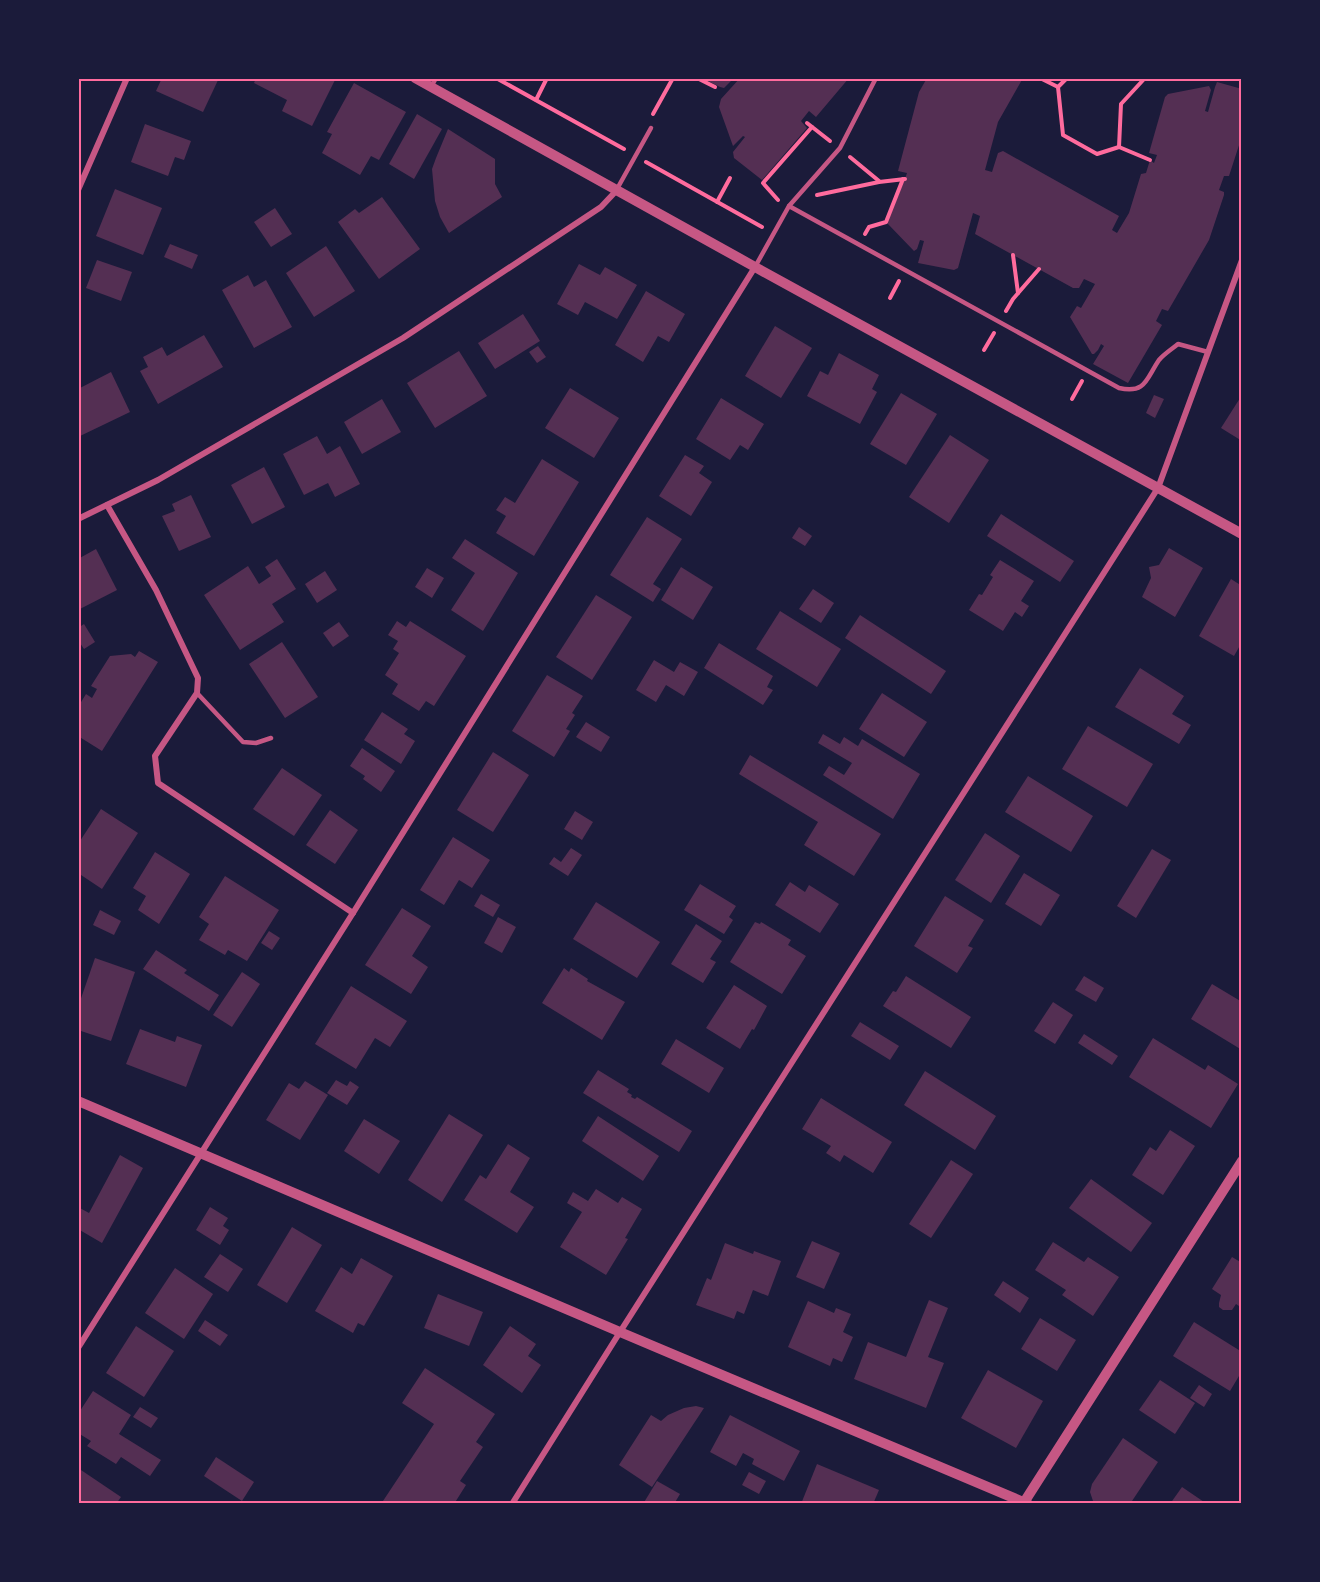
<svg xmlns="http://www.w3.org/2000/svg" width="1320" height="1582" font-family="Bitter,serif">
<rect width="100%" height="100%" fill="#1b1b3a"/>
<!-- building -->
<g fill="#542f53">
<polygon points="162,78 219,78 203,112 156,91"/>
<polygon points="256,78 336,78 312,126 282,111 287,100 254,83"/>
<polygon points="702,78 734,78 724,88 720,87"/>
<polygon points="740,78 849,78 816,117 809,111 801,121 807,128 762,180 734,158 733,152 745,137 743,136 733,146 719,107 721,99"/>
<polygon points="927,78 1023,78 998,122 985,170 992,172 998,153 1003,151 1119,216 1112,230 1117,233 1129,213 1141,174 1146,173 1150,160 1154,163 1157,155 1149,153 1165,97 1168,94 1209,86 1211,90 1205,111 1208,112 1215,87 1217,82 1242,89 1242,136 1229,176 1224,176 1219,190 1224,192 1224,195 1209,240 1168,311 1162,309 1156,321 1162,325 1128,383 1093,364 1104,346 1101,344 1098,350 1094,354 1092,354 1070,317 1077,306 1081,308 1095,284 1084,279 1079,288 1073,288 975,234 980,216 973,213 958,268 954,270 918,263 924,241 920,240 917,249 914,251 887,223 905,179 907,173 898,171 919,92"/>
<polygon points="354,83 406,112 379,160 371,156 360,175 322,153 332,134 327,132"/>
<polygon points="417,114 442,129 414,179 389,164"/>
<polygon points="145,124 191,141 184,160 175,157 168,176 131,162"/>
<polygon points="448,129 495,159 495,184 502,197 449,233 440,217 435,201 432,169 436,158"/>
<polygon points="115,189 162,208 143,255 96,236"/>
<polygon points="382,197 420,249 379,279 338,222 355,209 359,213"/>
<polygon points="275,208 292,234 271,247 254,222"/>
<polygon points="170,244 198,255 192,269 164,257"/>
<polygon points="326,246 355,291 314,317 286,273"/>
<polygon points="97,260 132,272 121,301 86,288"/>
<polygon points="579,264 600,275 605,267 637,285 617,319 585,302 578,315 557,304"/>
<polygon points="248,275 254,287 266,280 292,327 254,348 222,290"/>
<polygon points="646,291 685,314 669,342 658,336 643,362 615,345"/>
<polygon points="523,314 540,341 495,369 478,343"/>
<polygon points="775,326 812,348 781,398 745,376"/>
<polygon points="204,335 223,367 158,404 140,371 148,367 143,357 162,347 167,356"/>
<polygon points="538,346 546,357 537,363 529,352"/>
<polygon points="459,351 487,396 435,428 407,383"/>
<polygon points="839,353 879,375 872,389 877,392 860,424 807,396 820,371 828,375"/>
<polygon points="111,372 130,412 78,437 78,384 80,388"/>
<polygon points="570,388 619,418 594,458 545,428"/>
<polygon points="901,393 937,414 906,465 870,444"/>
<polygon points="1154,395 1164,399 1155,418 1146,413"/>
<polygon points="1242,395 1242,441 1221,428"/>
<polygon points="721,398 764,424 748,450 740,445 730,460 696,439"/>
<polygon points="382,399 401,432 362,454 344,422"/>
<polygon points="950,435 989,460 949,523 909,497"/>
<polygon points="317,436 327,454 340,446 360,484 335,497 328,483 304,495 283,454"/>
<polygon points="685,455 704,466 699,473 712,482 691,516 659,496"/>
<polygon points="542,459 579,482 534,556 496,533 506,516 496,510 505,497 515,503"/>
<polygon points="264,467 285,507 252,524 231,485"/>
<polygon points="191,495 211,537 179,551 162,516 175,511 172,504"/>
<polygon points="1001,514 1074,561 1060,582 987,536"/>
<polygon points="647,517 682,539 653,584 661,589 653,602 610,575"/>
<polygon points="799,527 812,536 805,546 792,538"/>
<polygon points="465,539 518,573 483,631 451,610 475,573 452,558"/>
<polygon points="1169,548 1203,568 1175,617 1142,597 1151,578 1149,567 1159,565"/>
<polygon points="96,549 117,590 78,610 78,559"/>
<polygon points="277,559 296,589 272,604 284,622 240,650 204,595 248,566 259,584 271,576 265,567"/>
<polygon points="1000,560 1034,581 1021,601 1029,606 1022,617 1015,612 1003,631 969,610 979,594 982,595 993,577 990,575"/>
<polygon points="681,567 713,587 693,620 661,600"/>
<polygon points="427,568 444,578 432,598 415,587"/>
<polygon points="325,571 337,590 317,603 305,584"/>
<polygon points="1231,579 1242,586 1242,642 1234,656 1199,636"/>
<polygon points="813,589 834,603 821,623 799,609"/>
<polygon points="596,595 632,617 592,680 556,657"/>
<polygon points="780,611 841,649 817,687 756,649"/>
<polygon points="860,615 946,671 931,694 845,638"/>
<polygon points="397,621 406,627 410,621 466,656 434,706 426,701 419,711 392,694 398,684 385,675 399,653 393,649 398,641 388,635"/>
<polygon points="339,622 349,636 333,647 323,633"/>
<polygon points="84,624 95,642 84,649 78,640 78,628"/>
<polygon points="282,642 318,697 285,718 249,664"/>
<polygon points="719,643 773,676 767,687 773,690 763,705 704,668"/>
<polygon points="139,651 158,662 102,751 78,736 78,707 86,694 92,698 97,689 91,686 110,656 131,654 135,657"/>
<polygon points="654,660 674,672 680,662 698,672 684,696 666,685 656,702 636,690"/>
<polygon points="1140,668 1184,696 1172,714 1191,725 1179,744 1115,707"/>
<polygon points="547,675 583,696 572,713 575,715 566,729 570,731 554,757 512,731"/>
<polygon points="882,693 927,722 904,757 859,729"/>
<polygon points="382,712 408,729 404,734 415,741 401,764 364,740"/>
<polygon points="586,722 610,737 601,752 576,737"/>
<polygon points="1088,726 1153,764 1127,807 1062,769"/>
<polygon points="823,734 840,744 844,737 858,746 862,739 920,774 893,819 823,775 829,766 844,775 852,763 818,743"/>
<polygon points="362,748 395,771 381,792 363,779 365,776 350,766"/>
<polygon points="493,752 529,775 493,832 457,810"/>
<polygon points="750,755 881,834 854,876 804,845 818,822 739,774"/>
<polygon points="282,768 322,795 294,836 253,809"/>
<polygon points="1028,776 1093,816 1071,852 1005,812"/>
<polygon points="101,809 138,833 102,889 78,873 78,844"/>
<polygon points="330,810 358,830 335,864 306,845"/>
<polygon points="575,811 593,822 582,840 564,829"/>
<polygon points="985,833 1020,856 991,903 955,880"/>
<polygon points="453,837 490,860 472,888 459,880 444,905 420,890"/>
<polygon points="571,848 582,855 568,876 549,864 554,857 561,862"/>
<polygon points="1152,849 1171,860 1136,918 1117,906"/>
<polygon points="155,852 190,874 159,924 138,910 146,896 133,888"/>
<polygon points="1024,873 1060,895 1041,926 1005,904"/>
<polygon points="225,876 279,910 247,961 228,950 225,955 199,940 209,924 199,917"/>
<polygon points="790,882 805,892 809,885 839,904 820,933 775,905"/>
<polygon points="700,884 736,906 729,917 733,920 724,934 684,910"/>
<polygon points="481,894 500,905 493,917 474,906"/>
<polygon points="945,896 984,920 968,946 973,948 957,973 914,946"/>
<polygon points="596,902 660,942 637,978 573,939"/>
<polygon points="402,908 431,926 412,956 428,967 411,994 365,965"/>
<polygon points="100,910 121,921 114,935 93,925"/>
<polygon points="498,917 516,927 502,953 484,943"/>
<polygon points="755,922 760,924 761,922 791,940 788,945 806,956 782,994 730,962"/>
<polygon points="696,924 722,941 710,959 716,962 703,983 671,964"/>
<polygon points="269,931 280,938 272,950 261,943"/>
<polygon points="156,950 187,970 184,973 219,995 209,1011 143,969"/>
<polygon points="95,958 135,972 111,1041 78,1030 78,1007"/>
<polygon points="564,968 569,972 571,968 588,979 587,981 625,1002 602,1040 542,1003"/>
<polygon points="242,972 260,984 232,1027 213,1015"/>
<polygon points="906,976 971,1017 951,1048 883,1006 893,991 896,992"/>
<polygon points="1084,976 1104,988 1096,1002 1075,990"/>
<polygon points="1212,984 1242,1002 1242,1050 1191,1019"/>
<polygon points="734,985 767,1006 754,1030 752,1029 740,1049 706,1028"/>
<polygon points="351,986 407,1021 390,1047 375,1038 356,1069 315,1044"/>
<polygon points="1053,1002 1073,1015 1055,1044 1034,1031"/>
<polygon points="860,1022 899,1046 890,1060 851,1036"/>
<polygon points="140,1029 175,1042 177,1036 202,1045 186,1087 126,1064"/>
<polygon points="1084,1034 1118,1056 1112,1065 1078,1043"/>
<polygon points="1153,1038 1205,1070 1208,1065 1238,1084 1211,1128 1129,1077"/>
<polygon points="676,1039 724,1068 709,1093 661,1064"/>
<polygon points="598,1070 629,1089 627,1092 632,1095 631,1097 635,1099 637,1097 692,1131 679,1152 583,1093"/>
<polygon points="925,1071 996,1116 975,1150 904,1105"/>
<polygon points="336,1080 347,1086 350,1081 359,1087 347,1105 327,1093"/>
<polygon points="305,1081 328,1095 300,1140 266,1120 289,1083 299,1089"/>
<polygon points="821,1098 892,1142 873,1173 844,1155 840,1162 826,1153 831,1146 802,1129"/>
<polygon points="449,1114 483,1135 442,1202 408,1180"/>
<polygon points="598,1116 659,1156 643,1181 582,1141"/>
<polygon points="364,1119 400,1141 379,1174 344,1151"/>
<polygon points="1170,1130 1195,1146 1163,1195 1132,1175 1150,1147 1156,1151"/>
<polygon points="508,1144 530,1158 510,1192 534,1207 517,1233 464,1200 480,1175 486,1179"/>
<polygon points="120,1155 143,1168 102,1243 78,1229 78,1207 89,1213"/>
<polygon points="951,1160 973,1174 931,1238 909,1224"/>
<polygon points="1091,1179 1152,1223 1131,1252 1069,1208"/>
<polygon points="596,1189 618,1203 622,1197 642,1209 625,1238 628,1239 606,1275 560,1247 582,1212 567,1203 573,1192 588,1201"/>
<polygon points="210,1207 228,1218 223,1226 229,1230 220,1245 196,1230"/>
<polygon points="292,1227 322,1245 287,1303 257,1285"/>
<polygon points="812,1241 840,1253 824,1289 796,1277"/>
<polygon points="1053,1242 1084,1262 1088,1257 1119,1277 1093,1316 1062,1295 1066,1290 1035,1270"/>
<polygon points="725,1243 753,1254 754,1251 781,1261 768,1296 753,1290 744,1314 737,1311 734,1319 696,1305 707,1278 711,1280"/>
<polygon points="220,1254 243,1269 228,1292 204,1277"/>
<polygon points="1232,1257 1242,1263 1242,1308 1236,1304 1232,1310 1223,1310 1219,1307 1219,1303 1221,1295 1212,1289"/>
<polygon points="361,1258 393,1276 364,1326 358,1323 353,1333 315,1311 341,1267 352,1274"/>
<polygon points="175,1268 213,1294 184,1339 145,1313"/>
<polygon points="1003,1281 1029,1298 1020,1313 994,1295"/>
<polygon points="438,1294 483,1312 469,1346 424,1328"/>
<polygon points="929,1300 948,1308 928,1357 944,1363 926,1408 854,1379 868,1342 906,1357"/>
<polygon points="808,1301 834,1313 836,1308 851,1314 843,1332 853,1337 842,1362 833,1358 830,1366 788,1347"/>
<polygon points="1040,1318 1076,1340 1057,1371 1021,1349"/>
<polygon points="205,1320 228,1335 220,1346 198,1331"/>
<polygon points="1194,1322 1242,1352 1242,1371 1230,1391 1173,1356"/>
<polygon points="136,1326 174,1351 144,1397 106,1373"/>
<polygon points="510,1326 536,1344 528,1356 541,1365 522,1393 483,1365"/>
<polygon points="425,1368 495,1414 476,1442 483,1447 460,1481 466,1485 454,1504 381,1504 434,1424 402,1403"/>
<polygon points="988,1370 1043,1401 1016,1448 961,1418"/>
<polygon points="1160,1380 1195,1403 1175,1434 1139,1410"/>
<polygon points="1199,1385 1212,1394 1204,1407 1190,1398"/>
<polygon points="93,1391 131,1415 119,1434 161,1460 150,1476 121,1457 116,1464 87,1446 91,1441 78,1433 78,1414"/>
<polygon points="696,1406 704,1408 652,1487 619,1465 651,1415 661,1421 668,1415 684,1408"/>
<polygon points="140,1407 158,1418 151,1428 133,1417"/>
<polygon points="730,1415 800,1451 784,1481 752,1464 754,1459 743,1453 736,1466 710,1452"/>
<polygon points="1123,1438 1158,1462 1130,1504 1094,1504 1090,1492 1092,1484"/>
<polygon points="216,1457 254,1482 242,1501 204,1476"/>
<polygon points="817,1464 879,1490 873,1504 801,1504"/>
<polygon points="78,1468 121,1497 116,1504 78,1504"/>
<polygon points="749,1472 766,1481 759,1494 742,1485"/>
<polygon points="657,1481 680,1494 674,1504 643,1504"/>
<polygon points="1182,1487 1207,1504 1170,1504"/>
</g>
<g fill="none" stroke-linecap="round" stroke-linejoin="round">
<!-- path -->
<g stroke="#ff6b9d" stroke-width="4">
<polyline points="496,78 624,149"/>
<polyline points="697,78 715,87"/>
<polyline points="1040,78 1058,87"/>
<polyline points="1067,78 1058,87 1063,135 1097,154 1119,147 1150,160"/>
<polyline points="536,100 547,78"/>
<polyline points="653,114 673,78"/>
<polyline points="807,123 830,141"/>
<polyline points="1119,147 1121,104 1145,78"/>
<polyline points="850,157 879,181"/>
<polyline points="646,162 762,227"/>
<polyline points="817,195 879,182 905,179"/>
<polyline points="778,200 763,183 812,127"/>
<polyline points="717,202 730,178"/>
<polyline points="865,234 869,227 886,222 903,179"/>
<polyline points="1013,255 1018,293"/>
<polyline points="890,298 899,281"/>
<polyline points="1006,311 1013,299 1039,269"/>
<polyline points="984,350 994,333"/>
<polyline points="1072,399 1082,381"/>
</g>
<!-- service -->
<g stroke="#c65784" stroke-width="4.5">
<polyline points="431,87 436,78"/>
<polyline points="617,189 651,128"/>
<polyline points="789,206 840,148 876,78"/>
<path d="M755,267L789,206L1119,388C1146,394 1146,379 1159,360C1164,354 1172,349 1178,344L1208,352"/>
<polyline points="197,693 243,742 256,743 271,738"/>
</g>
<!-- minor -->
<g stroke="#c65784" stroke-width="6">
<polyline points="78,190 127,78"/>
<polyline points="107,505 156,590 198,678 197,693 155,756 158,783 353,913"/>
<polyline points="78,519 158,480 403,338 601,207 617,190"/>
<polyline points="78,1348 353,913 755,267"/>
<polyline points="512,1504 620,1332 1158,488 1242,260"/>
</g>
<!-- tertiary -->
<g stroke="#c65784" stroke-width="10">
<polyline points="415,78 755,267 1242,534"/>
<polyline points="78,1101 620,1332 1028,1504"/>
<polyline points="1023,1504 1242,1161"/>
</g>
</g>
<!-- border -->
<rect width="1320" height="1582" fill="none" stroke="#1b1b3a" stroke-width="159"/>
<rect x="80" y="80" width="1160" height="1422" fill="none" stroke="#ff6b9d" stroke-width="2"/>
</svg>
